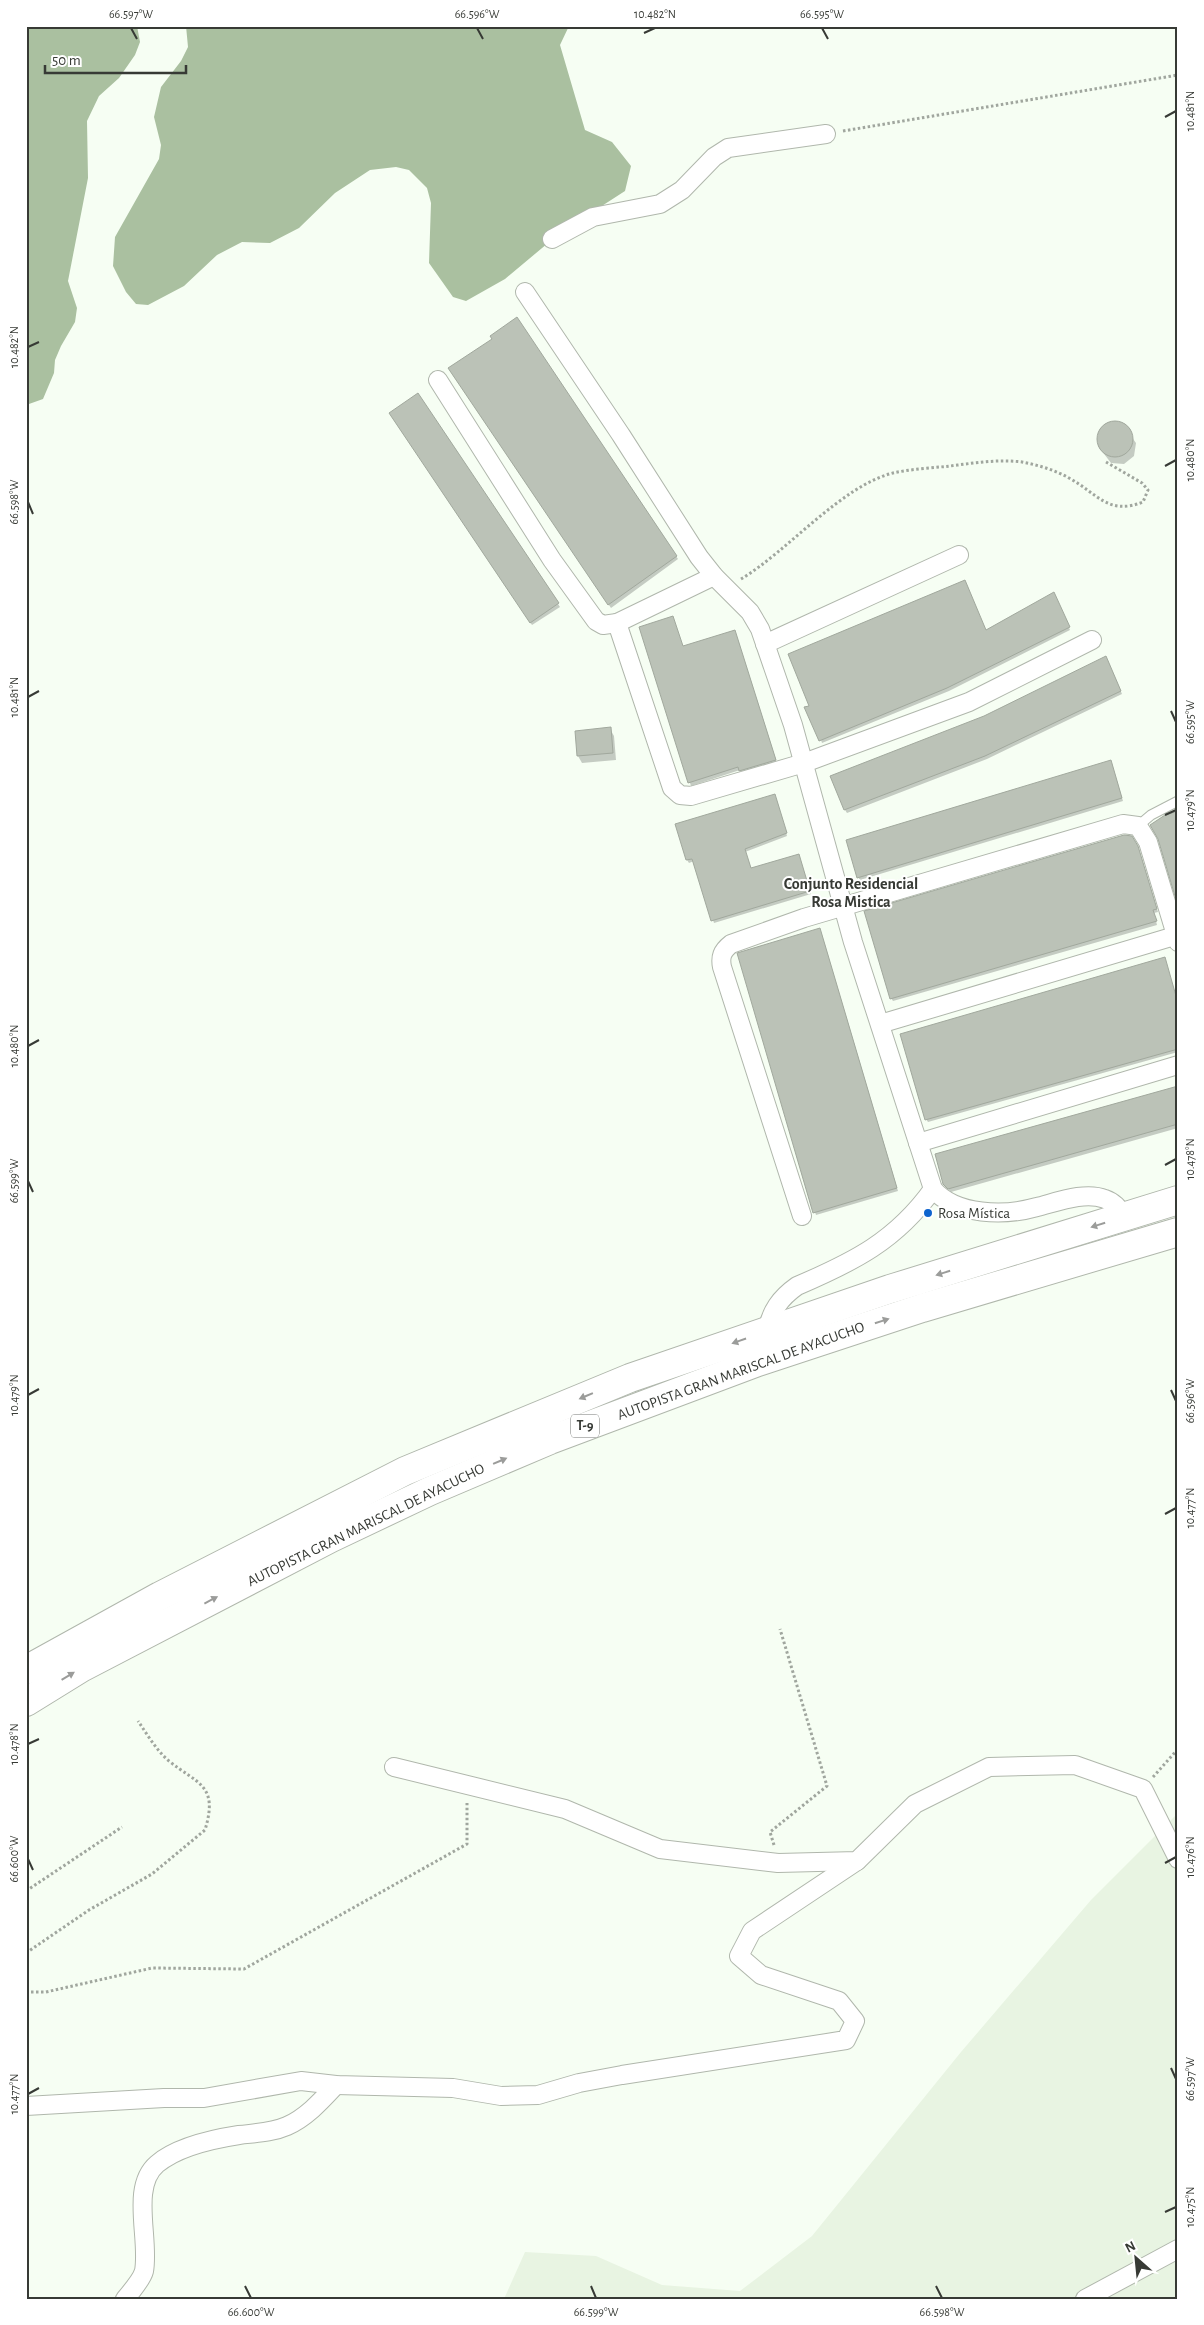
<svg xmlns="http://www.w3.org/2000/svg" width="1204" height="2325" font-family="'Alegreya Sans',sans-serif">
<rect width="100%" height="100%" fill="#f6fef3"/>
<!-- built -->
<polygon fill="#e8f4e2" points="1178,1813 1178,2299 504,2299 525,2252 596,2256 662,2285 740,2291 812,2236 961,2052 1091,1900"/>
<!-- forest -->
<g fill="#aac0a0">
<polygon points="26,26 137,26 140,42 135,55 119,78 99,96 87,121 88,178 68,281 77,308 75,322 61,346 55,360 54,373 43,399 29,404 26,402"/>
<polygon points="186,26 569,26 560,45 585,130 612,142 631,166 625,191 560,233 505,279 466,301 453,297 429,263 431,203 427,188 409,170 396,167 370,170 335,193 299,228 270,243 242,242 217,255 184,286 148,305 136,304 126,292 113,266 115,237 159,159 161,145 154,117 161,87 181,61 188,47"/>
</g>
<!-- shadow -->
<g fill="#0003">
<polygon points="517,319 678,559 611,608 450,368 493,339"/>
<polygon points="418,395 560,607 532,625 391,413"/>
<polygon points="1109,423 1123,425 1136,443 1134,456 1124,464 1111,463 1098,446 1098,433"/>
<polygon points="1055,597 1070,630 949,691 822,743 810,706 985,632"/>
<polygon points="641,627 683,648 736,634 777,763 742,773 740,770 691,786"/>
<polygon points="1108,661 1122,694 987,759 847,813 845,810 832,777 985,718"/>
<polygon points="610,729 614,736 616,760 582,763 578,756"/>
<polygon points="1112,764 1123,801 860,880 858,877"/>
<polygon points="776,798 787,836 745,852 751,869 799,856 811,894 714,923 694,861 689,863 687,860 677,825"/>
<polygon points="1139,851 1158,912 1154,913 1157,925 893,1001 891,998"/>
<polygon points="821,932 898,1191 816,1215 815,1212"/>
<polygon points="1178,1003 1178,1052 928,1122 926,1119"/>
<polygon points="1178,1088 1178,1128 951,1192 947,1188"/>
</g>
<!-- building -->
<g fill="#bbc2b7" stroke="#a1a89d">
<polygon points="517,317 677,556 608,605 448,368 492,339 490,336"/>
<polygon points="418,393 559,603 530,623 389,413"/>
<circle cx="1115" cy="439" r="18"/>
<polygon points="965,580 986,630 1054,592 1070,627 947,688 819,741 804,707 809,706 788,654"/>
<polygon points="673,616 683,646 735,630 776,760 739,771 738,767 688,783 639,627"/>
<polygon points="1106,656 1121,691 985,756 844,810 830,776 984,716"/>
<polygon points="611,727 613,753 577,756 575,731"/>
<polygon points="1111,760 1122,798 857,878 846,840"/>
<polygon points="775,794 787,833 745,849 751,868 799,854 810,891 711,921 692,859 686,860 675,824"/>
<polygon points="1178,811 1178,903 1177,903 1158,839 1150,825 1165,815"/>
<polygon points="1124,835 1132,836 1138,846 1157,909 1153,910 1157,921 890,999 864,911"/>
<polygon points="820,928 897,1188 813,1213 737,953"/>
<polygon points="1165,957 1178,1003 1178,1049 925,1120 900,1034"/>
<polygon points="1178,1086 1178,1124 948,1189 943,1184 935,1154"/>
</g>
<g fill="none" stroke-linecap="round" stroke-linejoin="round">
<defs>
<polyline id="lane" points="1138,826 1151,815 1178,801"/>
<g id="street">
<polyline points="552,239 593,217 660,204 682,190 714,157 728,148 826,134"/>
<path d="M525,292L621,435L699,557L714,576L750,612L760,629L793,725L853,942L933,1189C956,1216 1005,1216 1037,1207C1057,1202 1085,1191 1105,1199C1114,1202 1120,1209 1124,1217"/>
<polyline points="438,380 552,560 596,621 603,625 617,623 714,576"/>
<polyline points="617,623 672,788 680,795 691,796 804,763 969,702 1092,640"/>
<polyline points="765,644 959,555"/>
<polyline points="880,1024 1178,935"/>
<polyline points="918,1143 1178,1065"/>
<path d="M802,1216L722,967C720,957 722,951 731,944L804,918L1123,824L1138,826L1148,842L1178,942"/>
<path d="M767,1331C771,1311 780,1298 797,1286C853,1262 896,1241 933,1189"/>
<polyline points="394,1767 565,1809 660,1849 778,1863 857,1861 915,1804 989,1767 1075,1765 1143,1789 1178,1859"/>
<polyline points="26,2106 164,2098 204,2098 301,2081 336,2085 453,2088 501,2096 538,2095 579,2083 622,2075 846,2040 855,2021 839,2001 761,1975 739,1956 752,1931 857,1861"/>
<path d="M125,2299C131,2292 142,2279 144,2271C150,2239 130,2187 157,2164C177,2147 213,2139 239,2135C255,2133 271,2133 287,2126C307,2117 322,2100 336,2085"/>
<polyline points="1085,2299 1178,2249"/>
</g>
<g id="highway">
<polyline points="26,1670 160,1596 405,1471 630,1378 890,1289 1178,1200"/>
<polyline points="26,1702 81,1668 331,1538 430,1491 550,1440 758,1362 922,1308 1178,1232"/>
</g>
</defs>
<!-- lane casing -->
<use href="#lane" stroke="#b0b7ac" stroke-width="11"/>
<!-- street casing -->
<use href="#street" stroke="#b0b7ac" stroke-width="20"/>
<!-- highway casing -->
<use href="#highway" stroke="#b0b7ac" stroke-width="30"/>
<!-- path -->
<g stroke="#a0a69e" stroke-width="3" stroke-dasharray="2.5 2.5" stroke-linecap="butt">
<polyline points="843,131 1178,75"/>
<path d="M741,579C788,551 841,486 893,473C911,469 932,468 950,466C974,463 998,459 1022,462C1038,465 1055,470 1069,478C1097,493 1108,516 1143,502L1148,490L1142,483L1106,462"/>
<polyline points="1153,1777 1178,1749"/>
<polyline points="774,1845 770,1832 827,1786 780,1629"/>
<polyline points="26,1891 122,1827"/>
<path d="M26,1953L89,1910L152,1874L205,1830C219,1784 197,1784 169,1761C156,1750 147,1734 138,1721"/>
<polyline points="26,1992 46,1992 152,1968 244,1969 467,1844 467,1803"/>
</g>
<!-- lane -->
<use href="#lane" stroke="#fff" stroke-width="9"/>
<!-- street -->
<use href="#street" stroke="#fff" stroke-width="18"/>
<!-- highway -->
<use href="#highway" stroke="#fff" stroke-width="28"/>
</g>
<!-- one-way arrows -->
<defs><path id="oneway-solid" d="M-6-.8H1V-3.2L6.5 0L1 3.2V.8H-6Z" transform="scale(1.25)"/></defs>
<g fill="#9b9c9a">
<use href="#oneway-solid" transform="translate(1098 1225) rotate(163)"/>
<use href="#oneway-solid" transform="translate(943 1273) rotate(163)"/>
<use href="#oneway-solid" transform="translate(882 1321) rotate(-18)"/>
<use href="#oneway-solid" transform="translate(739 1341) rotate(161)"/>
<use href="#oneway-solid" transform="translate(586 1396) rotate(157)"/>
<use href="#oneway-solid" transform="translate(500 1461) rotate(-23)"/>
<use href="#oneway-solid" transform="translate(211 1600) rotate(-28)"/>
<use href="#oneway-solid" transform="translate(68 1676) rotate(-31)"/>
</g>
<!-- ticks -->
<path fill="none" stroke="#373a35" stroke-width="2" d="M131,28L137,39M477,28L483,39M822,28L828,39M644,33L655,28M1165,117L1176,111M28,347L39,342M1165,466L1176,460M28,502L33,514M28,697L39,691M1171,711L1176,722M1165,815L1176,810M28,1046L39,1040M1165,1165L1176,1159M28,1181L33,1192M1171,1390L1176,1401M28,1395L39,1389M1165,1514L1176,1508M28,1744L39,1739M28,1859L33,1870M1165,1863L1176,1857M1171,2068L1176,2079M28,2094L39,2088M1165,2212L1176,2207M245,2286L251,2298M591,2286L596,2298M936,2286L942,2298"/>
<!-- markers -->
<circle fill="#0e64ce" stroke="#fff" stroke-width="2" cx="928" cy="1213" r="5"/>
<g text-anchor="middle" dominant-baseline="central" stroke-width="4" stroke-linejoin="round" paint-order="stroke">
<!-- shield labels -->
<rect fill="#fff" stroke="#737572" stroke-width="1" x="571" y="1414.5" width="28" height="23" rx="4"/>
<g font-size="14" font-weight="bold" fill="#373a35">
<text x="585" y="1426">T-9</text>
</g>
<!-- poi labels -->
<g font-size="15" fill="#373a35" stroke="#fff" text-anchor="start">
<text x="938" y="1213">Rosa Mística</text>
</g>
<!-- street labels -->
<g font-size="15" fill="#373a35" stroke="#fff">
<text transform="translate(741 1371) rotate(-20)">AUTOPISTA GRAN MARISCAL DE AYACUCHO</text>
<text transform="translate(366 1525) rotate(-26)">AUTOPISTA GRAN MARISCAL DE AYACUCHO</text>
</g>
<!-- neighbourhood labels -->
<g font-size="16" font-weight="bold" fill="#373a35" stroke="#fff">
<text x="851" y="884">Conjunto Residencial<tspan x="851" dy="18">Rosa Mistica</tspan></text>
</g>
</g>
<!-- border -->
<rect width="1204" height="2325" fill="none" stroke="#ffffff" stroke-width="55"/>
<!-- north arrow -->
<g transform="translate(1136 2258) rotate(333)" stroke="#ffffff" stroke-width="4" paint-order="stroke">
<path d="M0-4L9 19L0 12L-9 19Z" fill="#373a35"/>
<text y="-8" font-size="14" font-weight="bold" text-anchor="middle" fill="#373a35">N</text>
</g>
<!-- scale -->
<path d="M45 65v8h141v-8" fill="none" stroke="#373a35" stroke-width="2.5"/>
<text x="52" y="65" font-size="15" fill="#373a35" stroke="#ffffff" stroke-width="4" paint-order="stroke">50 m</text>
<rect x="28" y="28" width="1148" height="2270" fill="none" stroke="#373a35" stroke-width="2"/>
<g font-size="12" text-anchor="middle" fill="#373a35">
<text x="131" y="18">66.597°W</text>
<text x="477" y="18">66.596°W</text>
<text x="655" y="18">10.482°N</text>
<text x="822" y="18">66.595°W</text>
<text transform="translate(1190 111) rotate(-90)" y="4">10.481°N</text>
<text transform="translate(14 347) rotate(-90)" y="4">10.482°N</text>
<text transform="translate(1190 460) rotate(-90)" y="4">10.480°N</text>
<text transform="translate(14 502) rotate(-90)" y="4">66.598°W</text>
<text transform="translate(14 697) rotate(-90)" y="4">10.481°N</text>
<text transform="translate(1190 722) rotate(-90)" y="4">66.595°W</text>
<text transform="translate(1190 810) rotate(-90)" y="4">10.479°N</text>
<text transform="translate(14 1046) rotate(-90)" y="4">10.480°N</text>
<text transform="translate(1190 1159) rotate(-90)" y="4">10.478°N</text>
<text transform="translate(14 1181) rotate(-90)" y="4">66.599°W</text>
<text transform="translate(14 1395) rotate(-90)" y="4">10.479°N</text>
<text transform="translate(1190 1401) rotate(-90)" y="4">66.596°W</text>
<text transform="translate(1190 1508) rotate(-90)" y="4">10.477°N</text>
<text transform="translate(14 1744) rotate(-90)" y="4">10.478°N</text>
<text transform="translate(1190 1857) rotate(-90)" y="4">10.476°N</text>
<text transform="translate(14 1859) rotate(-90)" y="4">66.600°W</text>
<text transform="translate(1190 2079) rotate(-90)" y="4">66.597°W</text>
<text transform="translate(14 2094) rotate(-90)" y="4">10.477°N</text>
<text transform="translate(1190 2207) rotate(-90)" y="4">10.475°N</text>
<text x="251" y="2316">66.600°W</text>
<text x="596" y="2316">66.599°W</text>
<text x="942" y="2316">66.598°W</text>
</g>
</svg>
